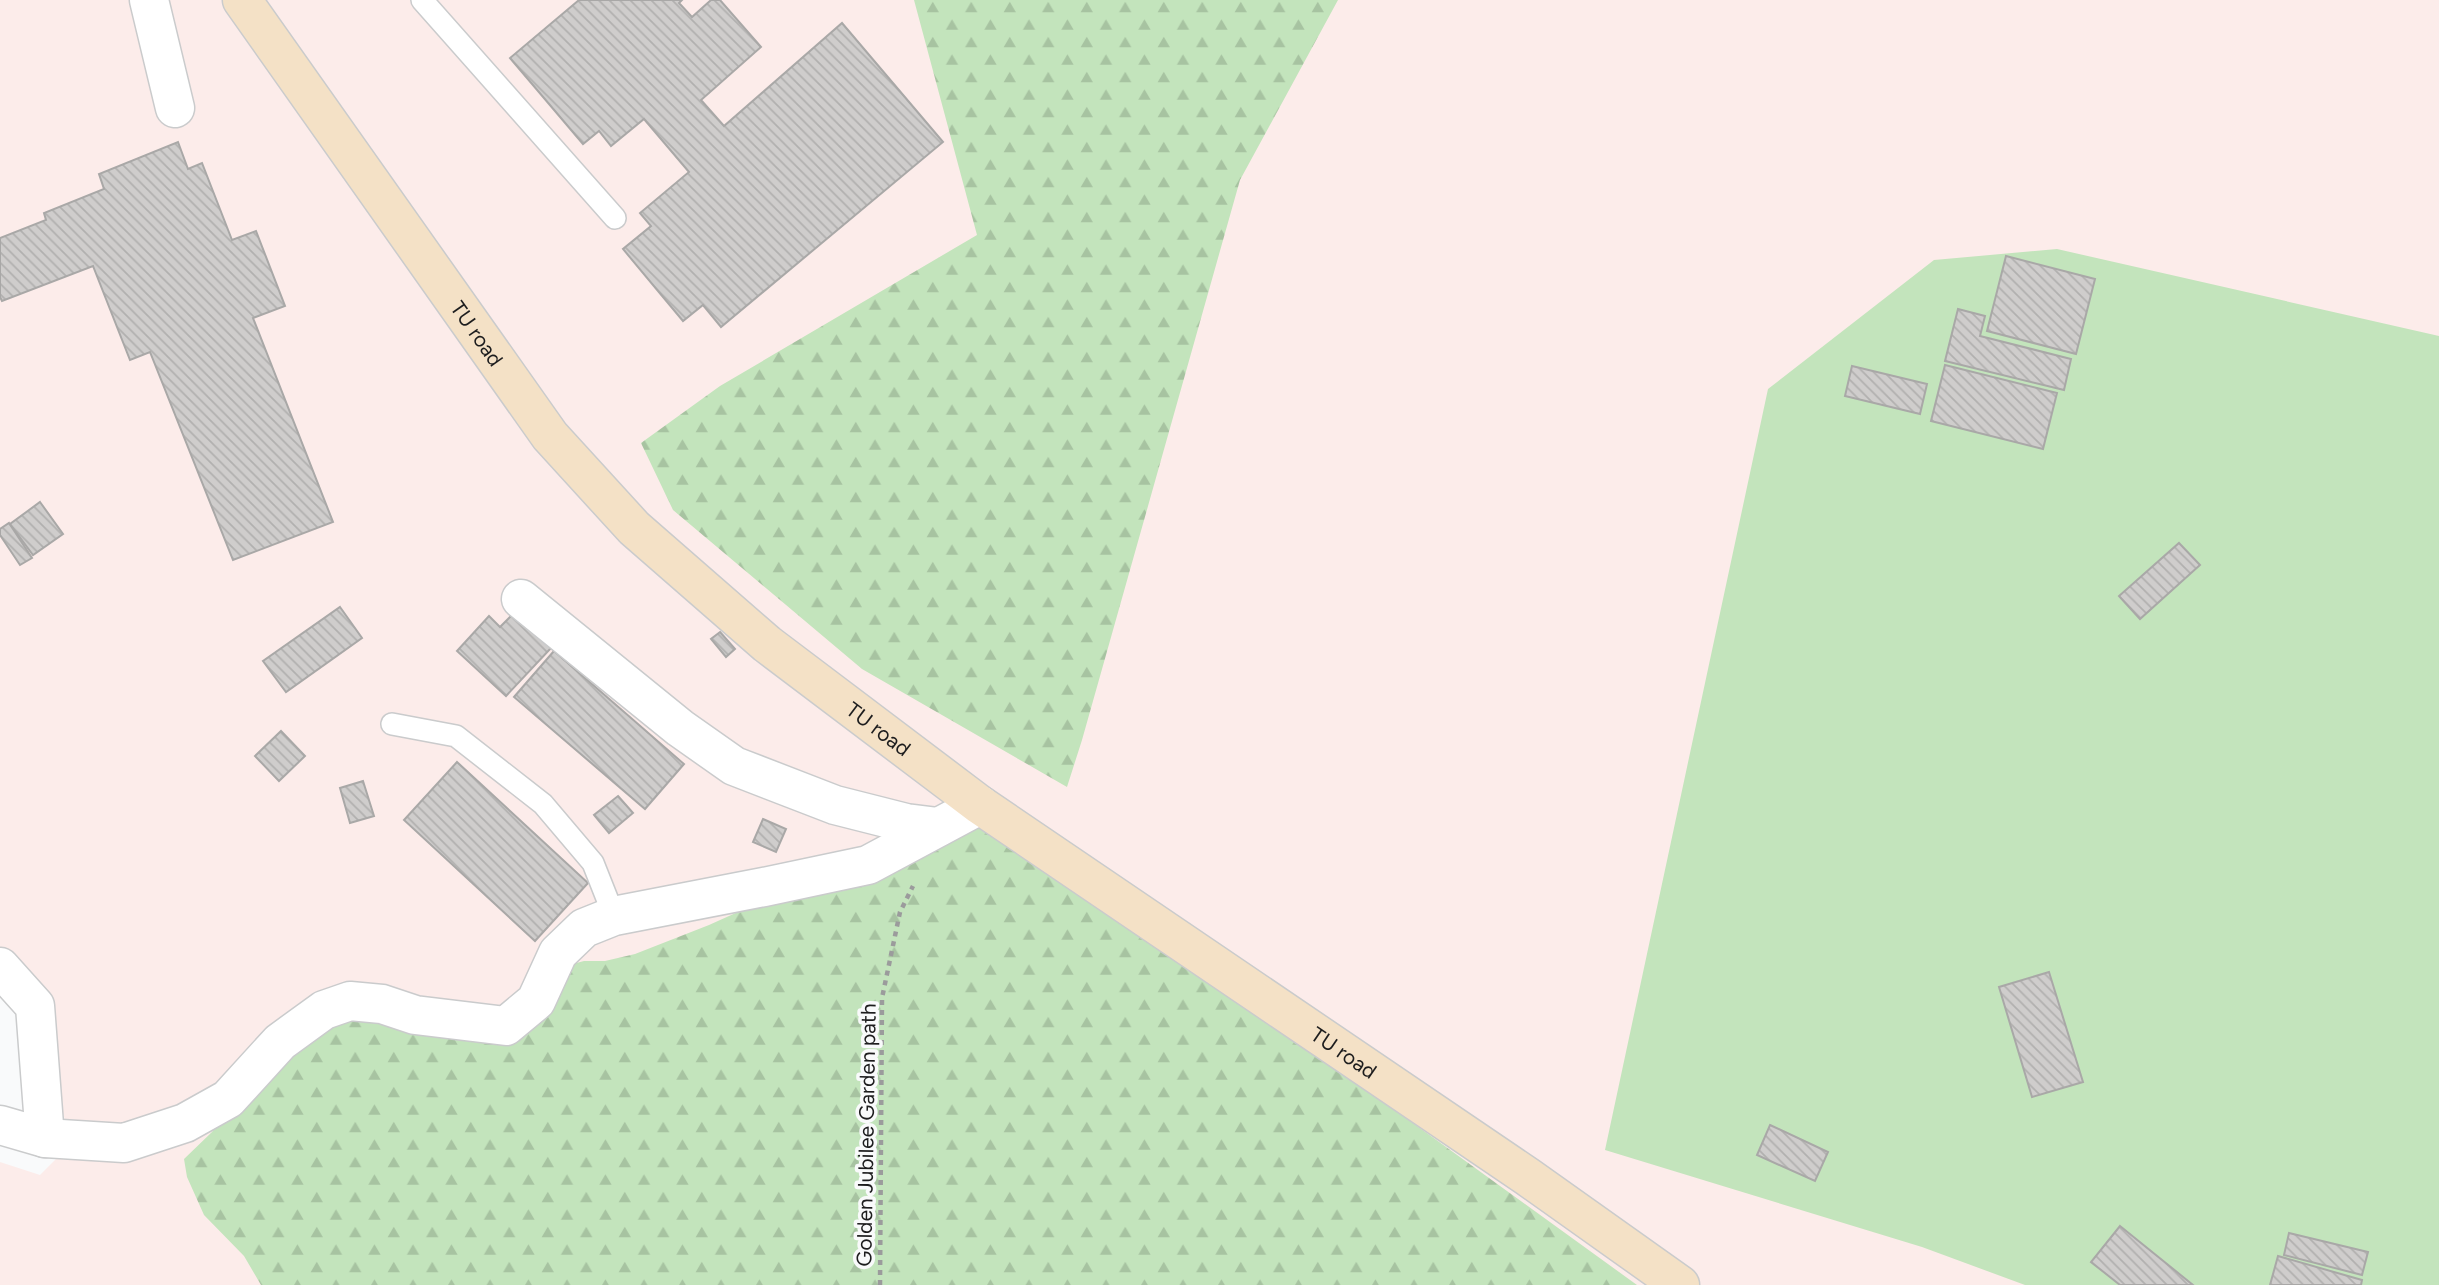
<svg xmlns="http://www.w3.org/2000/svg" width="2439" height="1285" font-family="Figtree,sans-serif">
<defs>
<pattern id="forest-firs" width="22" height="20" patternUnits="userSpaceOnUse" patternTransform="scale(1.75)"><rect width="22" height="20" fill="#c3e4bc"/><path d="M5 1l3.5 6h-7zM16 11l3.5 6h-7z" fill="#a7c3a1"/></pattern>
<pattern id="building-back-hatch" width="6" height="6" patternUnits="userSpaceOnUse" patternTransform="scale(1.75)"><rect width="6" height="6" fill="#cfcdcc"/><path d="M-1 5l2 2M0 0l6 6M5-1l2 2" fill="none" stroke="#b1b0af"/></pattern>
</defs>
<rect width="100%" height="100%" fill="#f9fafb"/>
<!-- education -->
<polygon fill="#fcecea" points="0,0 2439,0 2439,1285 0,1285 0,1162 40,1175 65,1150 66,1123 19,974 0,948"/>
<!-- forest -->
<g fill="url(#forest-firs)">
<polygon points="914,0 1338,0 1240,180 1082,740 1067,787 862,669 673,510 641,443 720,386 977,235"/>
<polygon points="951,816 1009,831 1637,1285 261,1285 244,1256 204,1215 187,1177 184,1159 212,1132 223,1117 334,1012 471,1030 565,966 584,961 605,961 635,954 709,925"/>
</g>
<!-- pitch -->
<polygon fill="#c3e4bc" points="2057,249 2439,336 2439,1285 2025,1285 1922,1247 1605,1150 1768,389 1934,260"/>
<!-- building -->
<g fill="url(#building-back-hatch)" stroke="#a9a8a7" stroke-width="2">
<polygon points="579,0 682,0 679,3 692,17 711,0 720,0 761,47 701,100 724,126 842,23 943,142 721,327 703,305 683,321 623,249 651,226 640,213 689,172 644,119 611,146 599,131 583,144 510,58"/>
<polygon points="178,142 188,169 202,163 232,240 256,231 285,306 253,318 333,522 233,560 150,352 130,360 93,266 2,301 0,297 0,238 46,220 44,213 104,189 99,174"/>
<polygon points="2006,256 2095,279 2076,354 1987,331"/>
<polygon points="1958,309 1985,316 1980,336 2071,359 2064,390 1945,361"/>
<polygon points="1945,365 2057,393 2043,449 1931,421"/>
<polygon points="1852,366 1927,384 1920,414 1845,396"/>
<polygon points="40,502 63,534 33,555 10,524"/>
<polygon points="9,523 32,558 20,565 0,535 0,529"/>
<polygon points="2179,543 2200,565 2140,619 2119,596"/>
<polygon points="340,607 362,638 286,692 263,661"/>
<polygon points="514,613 551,648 506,696 457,651 489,616 500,627"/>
<polygon points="720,632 735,649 726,657 711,639"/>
<polygon points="554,651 684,764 645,809 514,697"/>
<polygon points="281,731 305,756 279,781 255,756"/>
<polygon points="457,762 588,883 535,941 404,820"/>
<polygon points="363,781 374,816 350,823 340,788"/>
<polygon points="618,796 633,813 609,833 594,815"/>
<polygon points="763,819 786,829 776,852 753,842"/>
<polygon points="2049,972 2083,1082 2032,1097 1999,987"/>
<polygon points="1770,1125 1828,1152 1815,1181 1757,1155"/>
<polygon points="2120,1226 2193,1285 2120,1285 2091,1262"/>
<polygon points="2289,1233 2368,1252 2362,1275 2284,1255"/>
<polygon points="2278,1256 2362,1280 2361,1285 2270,1285"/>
</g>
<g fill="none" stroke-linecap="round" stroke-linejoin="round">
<defs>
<g id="lane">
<polyline points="422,0 615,218"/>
<polyline points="392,724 456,736 543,804 593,863 614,916"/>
</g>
<g id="street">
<polyline points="149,0 175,108"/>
<polyline points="521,599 680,728 734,766 835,805 906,823 938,827"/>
<polyline points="0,967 35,1006 45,1138 0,1125"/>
<polyline points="45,1138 124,1143 185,1123 228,1099 280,1042 324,1010 350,1001 382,1004 415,1015 506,1026 536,1001 558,953 584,928 614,916 764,887 868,865 980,805"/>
</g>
<g id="secondary">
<path id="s1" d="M242,0L550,436L634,528L767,644L980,805L1528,1177L1680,1285"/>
</g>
</defs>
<!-- lane casing -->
<use href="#lane" stroke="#cacbcc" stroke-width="24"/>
<!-- street casing -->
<use href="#street" stroke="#cacbcc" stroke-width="41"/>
<!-- secondary casing -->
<use href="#secondary" stroke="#cacbcc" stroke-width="41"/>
<!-- path -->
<polyline stroke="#9b9b9c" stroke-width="4.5" stroke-dasharray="5 5" stroke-linecap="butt" points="880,1285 882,998 900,912 913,886"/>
<!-- lane -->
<use href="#lane" stroke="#fff" stroke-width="21"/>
<!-- street -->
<use href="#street" stroke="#fff" stroke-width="38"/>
<!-- secondary -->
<use href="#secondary" stroke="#f4e1c6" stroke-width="38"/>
</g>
<g text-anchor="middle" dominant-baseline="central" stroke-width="7" stroke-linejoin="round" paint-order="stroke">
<!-- street labels -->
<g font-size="21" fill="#1d1d1e" stroke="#f9fafb">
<text stroke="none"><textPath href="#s1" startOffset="408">TU road</textPath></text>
<text stroke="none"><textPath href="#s1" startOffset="975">TU road</textPath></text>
<text stroke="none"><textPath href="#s1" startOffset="1542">TU road</textPath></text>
<text transform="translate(866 1135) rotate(-89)">Golden Jubilee Garden path</text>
</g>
</g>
</svg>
